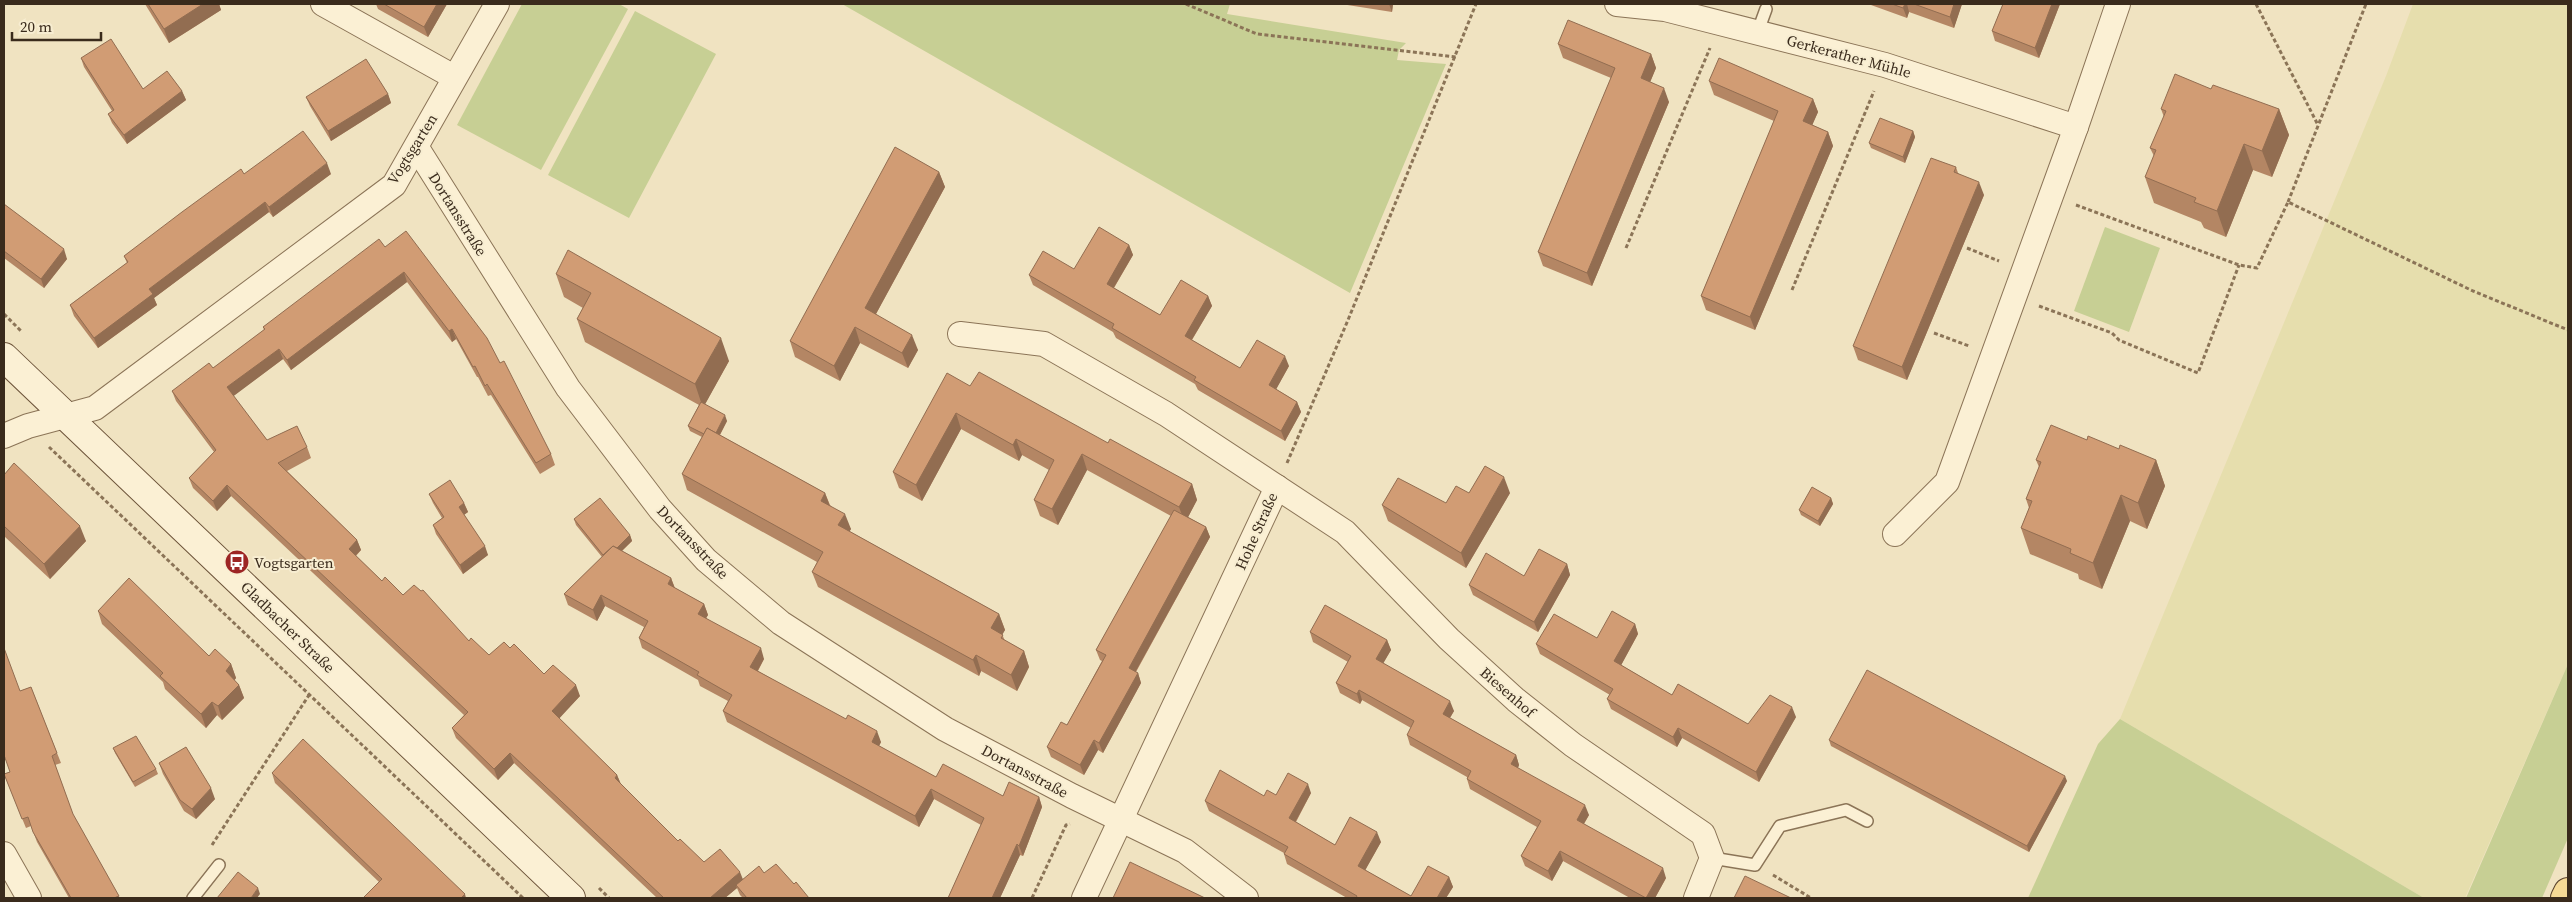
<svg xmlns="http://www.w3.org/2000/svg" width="2572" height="902" font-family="'Source Serif 4',serif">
<rect width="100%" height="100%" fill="#f0e3c1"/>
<!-- farmland -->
<polygon fill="#e6dead" points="2413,4 2568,4 2568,664 2465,898 2424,898 2120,719 2386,76"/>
<!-- green -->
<g fill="#c7cf94">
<polygon points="522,4 619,4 628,9 541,170 457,125"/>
<polygon points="842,4 1230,4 1227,14 1406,43 1399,50 1397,60 1446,64 1350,293"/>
<polygon points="635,11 716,54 629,218 548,175"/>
<polygon points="2105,227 2160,248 2129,332 2074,311"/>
<polygon points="2568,664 2568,838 2542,898 2466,898"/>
<polygon points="2120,719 2424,898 2028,898 2098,744"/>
</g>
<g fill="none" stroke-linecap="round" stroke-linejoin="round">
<defs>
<g id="lane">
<polyline points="1758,31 1766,9"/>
<polyline points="1712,858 1755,865 1780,826 1846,810 1867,821"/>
<polyline points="193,898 219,865"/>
</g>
<g id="street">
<polyline points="323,4 454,77"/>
<polyline points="1617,4 1665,9 1885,65 2076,127"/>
<polyline points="417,148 568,388 660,509 706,560 781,623 945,729 1072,796 1185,851 1246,898"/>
<polyline points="960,334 1044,344 1166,414 1345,532 1449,639 1516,700 1573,745 1703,834 1712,858 1696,898"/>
<polyline points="4,436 28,426 95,408 394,185 497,4"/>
<polyline points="1895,534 1947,482 2076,127 2118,4"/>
<polyline points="4,854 29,898"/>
<polyline points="1084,898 1277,487"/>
</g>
<polyline id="secondary" points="4,357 571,898"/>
<polyline id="primary" points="2565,898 2568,892"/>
</defs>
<!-- lane casing -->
<use href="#lane" stroke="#8b7457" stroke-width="14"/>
<!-- street casing -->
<use href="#street" stroke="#8b7457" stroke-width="26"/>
<!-- secondary casing -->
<use href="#secondary" stroke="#6d543a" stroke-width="30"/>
<!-- primary casing -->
<use href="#primary" stroke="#58412c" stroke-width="30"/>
<!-- path -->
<g stroke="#8b7457" stroke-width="3" stroke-dasharray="4 2.5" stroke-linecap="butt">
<polyline points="1186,4 1257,34 1456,57"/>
<polyline points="2256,4 2318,125"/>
<polyline points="2288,202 2366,4"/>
<polyline points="2076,205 2239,265 2257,268 2288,202 2473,291 2568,330"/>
<polyline points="1626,248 1710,48"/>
<polyline points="1967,248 1999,261"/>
<polyline points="1792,290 1874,91"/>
<polyline points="2039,306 2112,333 2119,340 2198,373 2239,265"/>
<polyline points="4,314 22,332"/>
<polyline points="1934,333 1969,346"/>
<polyline points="49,447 523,898"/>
<polyline points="1287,463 1348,320 1476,4"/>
<polyline points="212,845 309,695"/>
<polyline points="1773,875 1811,898"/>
<polyline points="599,888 609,898"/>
<polyline points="1032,898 1066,825 1070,824"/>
</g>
<!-- lane -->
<use href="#lane" stroke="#fbf0d4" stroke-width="11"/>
<!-- street -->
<use href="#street" stroke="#fbf0d4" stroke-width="24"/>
<!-- secondary -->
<use href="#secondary" stroke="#fbf0d4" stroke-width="28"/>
<!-- primary -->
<use href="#primary" stroke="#f6da96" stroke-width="28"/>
</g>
<!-- wall -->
<g fill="#b48664">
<polygon points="145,4 219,4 221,10 169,43"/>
<polygon points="376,4 447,4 428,37 378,9"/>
<polygon points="1341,4 1393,4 1392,12"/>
<polygon points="1870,4 1962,4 1954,28 1909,12 1907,18 1871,5"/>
<polygon points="2003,4 2060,4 2039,58 1995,41 1992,31"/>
<polygon points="1558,44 1651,54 1656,68 1650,82 1669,102 1592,286 1543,266 1538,252 1611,78 1563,58"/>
<polygon points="81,58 143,89 182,91 186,100 127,144 112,123 108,114 112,111 84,67"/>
<polygon points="1709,81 1813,99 1818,112 1812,125 1828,132 1833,146 1755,330 1706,310 1701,296 1774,121 1714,95"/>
<polygon points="2211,89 2279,109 2289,135 2272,177 2253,170 2226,237 2204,228 2201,222 2154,203 2145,177 2154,156 2150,148 2164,117 2161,109"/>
<polygon points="388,94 391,103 331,141 310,106 306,97"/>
<polygon points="1913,131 1915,137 1905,163 1871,148 1869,143"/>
<polygon points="1956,167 1958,173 1984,195 1907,380 1858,360 1853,346"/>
<polygon points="939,172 945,187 876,314 918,350 908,368 860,343 840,381 795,357 790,341"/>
<polygon points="244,174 331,174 273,217 269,212 154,298 157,305 98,348 74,316 70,305 127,263 124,256"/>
<polygon points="4,204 67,259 44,288 4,258"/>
<polygon points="1129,245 1133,255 1114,288 1160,315 1208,296 1212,306 1192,340 1240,368 1289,366 1276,389 1297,402 1301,412 1285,441 1198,390 1195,384 1116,338 1113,332 1033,285 1029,275 1074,269"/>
<polygon points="385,247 500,363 551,454 555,465 540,474 491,395 488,396 478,377 477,377 456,339 452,342 407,282 291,370 283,359 233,396 267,440 307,447 311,458 287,471 357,540 361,550 356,556 382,581 469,641 489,655 510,648 544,674 580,696 559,718 617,775 621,784 678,841 704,862 743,879 764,873 794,884 809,898 743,898 740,895 737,888 725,898 657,898 514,763 498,780 456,738 452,728 464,715 231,496 217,511 193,488 189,478 214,452 176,401 172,391 213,368 264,330 263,327"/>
<polygon points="556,274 729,361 705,404 727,421 720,435 825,493 830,505 851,529 849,531 999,614 1005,630 1002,634 1005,641 1024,651 1029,667 1017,691 981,671 979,676 818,587 812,572 817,562 687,490 682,474 702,437 690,431 688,426 699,405 585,342 577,319 583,308 564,297"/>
<polygon points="970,386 1108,443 1192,484 1197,500 1188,517 1206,527 1210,537 1136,672 1138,673 1141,683 1103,753 1098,750 1084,775 1051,757 1047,747 1067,725 1102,661 1100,660 1096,650 1171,516 1087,470 1058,525 1040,516 1034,500 1049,470 1022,455 1019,461 961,429 922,501 899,488 893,472"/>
<polygon points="2087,440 2156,460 2165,486 2147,529 2130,521 2102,589 2079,579 2078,574 2030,554 2021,528 2029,508 2026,499 2039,467 2036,460"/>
<polygon points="4,475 86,541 50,579 4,536"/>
<polygon points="1510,493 1466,568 1388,521 1382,505 1446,503"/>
<polygon points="429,494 464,503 468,512 464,515 488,555 463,574 436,534 433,525 442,518 433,503"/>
<polygon points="1831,498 1833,504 1820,526 1801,515 1799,510"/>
<polygon points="574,519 630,535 632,541 622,551 671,578 675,588 704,604 708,615 706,618 764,659 758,671 881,742 879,746 936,777 1003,796 1039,797 1042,807 1023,856 1020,855 1000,898 948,898 981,825 934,799 919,827 727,722 723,711 728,701 700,686 698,680 642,648 639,638 644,627 605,606 597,621 568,605 564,594 602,557 576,525"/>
<polygon points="1567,564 1570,575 1538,632 1473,595 1469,585 1524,576"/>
<polygon points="98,611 231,664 236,678 234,680 239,685 244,698 222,720 217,715 206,728 165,689 163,682 102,624"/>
<polygon points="1635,624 1638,634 1621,665 1672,695 1748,724 1796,717 1759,782 1682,738 1677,747 1611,709 1607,699 1610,695 1540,654 1536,644 1597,638"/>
<polygon points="1310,632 1387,640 1391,650 1383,663 1454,711 1450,718 1516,755 1519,765 1518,768 1589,815 1584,824 1666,878 1655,898 1630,898 1563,861 1552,881 1525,866 1521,856 1537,827 1470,789 1467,779 1467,777 1410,745 1407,735 1411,728 1362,700 1360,704 1340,693 1336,683 1348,662 1313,642"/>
<polygon points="31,687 61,763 55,765 73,815 120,898 69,898 37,842 31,826 26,828 4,774 10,772 20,691"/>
<polygon points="1829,740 2067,781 2029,852 1831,746"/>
<polygon points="113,748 156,769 158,774 135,787 115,753"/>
<polygon points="159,763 215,799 196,819 184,811 163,774"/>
<polygon points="272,773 466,898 379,882 275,783"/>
<polygon points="1311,793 1296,822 1335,845 1381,842 1365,870 1411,896 1449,877 1453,887 1446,898 1347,898 1287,864 1284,854 1284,853 1209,811 1205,801 1264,796"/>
</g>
<!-- shaded-wall -->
<g fill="#926d51">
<polygon points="203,4 219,4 221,10 169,43 164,29"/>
<polygon points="437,4 447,4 428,37 424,27"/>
<polygon points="1389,4 1393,4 1392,12"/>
<polygon points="1905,4 1907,4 1909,12 1907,18 1903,8"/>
<polygon points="1954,4 1962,4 1954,28 1950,17"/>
<polygon points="2052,4 2060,4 2039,58 2035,48"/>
<polygon points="1651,54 1656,68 1646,92 1641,78"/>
<polygon points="1664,88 1669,102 1592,286 1587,273"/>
<polygon points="182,91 186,100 127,144 124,135"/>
<polygon points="388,94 391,103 331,141 328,131"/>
<polygon points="1813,99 1818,112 1808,135 1803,121"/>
<polygon points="2279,109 2289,135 2272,177 2262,151"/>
<polygon points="1913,131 1915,137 1905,163 1903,157"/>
<polygon points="1828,132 1833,146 1755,330 1750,317"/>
<polygon points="2244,144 2253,170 2226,237 2217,211"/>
<polygon points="327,163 331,174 273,217 269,207"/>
<polygon points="939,172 945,187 871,323 865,308"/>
<polygon points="1979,182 1984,195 1907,380 1902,367"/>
<polygon points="265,202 269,212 154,298 157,305 98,348 94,338 149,289"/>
<polygon points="1129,245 1133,255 1110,294 1107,284"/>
<polygon points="64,249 67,259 44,288 41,279"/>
<polygon points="404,272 407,282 291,370 287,360"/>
<polygon points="1208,296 1212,306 1188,346 1185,336"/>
<polygon points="855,327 860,343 840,381 834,366"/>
<polygon points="452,329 456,339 452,342 449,331"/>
<polygon points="912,335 918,350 908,368 902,353"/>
<polygon points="721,338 729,361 703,408 695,384"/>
<polygon points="279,349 283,359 231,398 227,387"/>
<polygon points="1285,356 1289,366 1273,395 1269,385"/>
<polygon points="1297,402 1301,412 1285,441 1281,431"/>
<polygon points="956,413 961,429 922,501 916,485"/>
<polygon points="725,415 727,421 715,444 713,439"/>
<polygon points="1016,439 1022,455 1019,461 1013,445"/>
<polygon points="1082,454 1087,470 1058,525 1052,509"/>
<polygon points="2156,460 2165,486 2147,529 2138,503"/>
<polygon points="1504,477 1510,493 1466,568 1461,553"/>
<polygon points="1192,484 1197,500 1185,523 1179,507"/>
<polygon points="227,485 231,496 217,511 213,501"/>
<polygon points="825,493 831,509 821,501"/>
<polygon points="2121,495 2130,521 2102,589 2093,563"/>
<polygon points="1831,498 1833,504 1820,526 1818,521"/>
<polygon points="464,503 468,512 462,516 459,507"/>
<polygon points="845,514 851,529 844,541 838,525"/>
<polygon points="80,526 86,541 50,579 44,564"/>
<polygon points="1206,527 1210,537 1132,678 1129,668"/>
<polygon points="630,535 632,541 608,564 606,559"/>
<polygon points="357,540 361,550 352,559 349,549"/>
<polygon points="485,546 488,555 463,574 460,565"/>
<polygon points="1567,564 1570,575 1538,632 1534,622"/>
<polygon points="671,578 675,589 668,584"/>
<polygon points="601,595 605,606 597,621 593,610"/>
<polygon points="704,604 708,615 702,625 698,614"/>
<polygon points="999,614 1005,630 997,644 991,628"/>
<polygon points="1635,624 1638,634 1618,671 1614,661"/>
<polygon points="1387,640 1391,650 1380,669 1376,659"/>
<polygon points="761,648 764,659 754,677 750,667"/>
<polygon points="1024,651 1029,667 1017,691 1011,675"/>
<polygon points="976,655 981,671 979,676 973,660"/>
<polygon points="231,664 236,678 231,685 226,671"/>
<polygon points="1138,673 1141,683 1103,753 1099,743"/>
<polygon points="239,685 244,698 222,720 218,706"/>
<polygon points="576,685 580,696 556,722 552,711"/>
<polygon points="1359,690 1362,700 1360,704 1357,694"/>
<polygon points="1450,701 1454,711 1446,724 1443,714"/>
<polygon points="212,702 217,715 206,728 201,714"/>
<polygon points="1792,707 1796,717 1759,782 1756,772"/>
<polygon points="1678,728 1682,738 1677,747 1673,737"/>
<polygon points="877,731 881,742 876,752 872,742"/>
<polygon points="1094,740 1098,750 1084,775 1080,765"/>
<polygon points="510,753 514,763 498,780 494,769"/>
<polygon points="1516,755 1519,765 1515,774 1511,764"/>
<polygon points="617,775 621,785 615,778"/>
<polygon points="2065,776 2067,781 2029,852 2027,846"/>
<polygon points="1308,784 1311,793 1292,828 1289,818"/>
<polygon points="211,788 215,799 196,819 192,809"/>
<polygon points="931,789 934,799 919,827 915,816"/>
<polygon points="1039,797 1042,807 1023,856 1019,846"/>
<polygon points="1585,805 1589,815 1580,830 1577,820"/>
<polygon points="1377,832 1381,842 1362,876 1358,866"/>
<polygon points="1017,844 1020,855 1000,898 992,898"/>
<polygon points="1560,851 1563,861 1552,881 1548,871"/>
<polygon points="1663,868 1666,878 1655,898 1646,898"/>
<polygon points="740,872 744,882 736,885 737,888 725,898 710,898"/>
<polygon points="1449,877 1453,887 1446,898 1437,898"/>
<polygon points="258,888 260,894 257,898 251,898"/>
<polygon points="465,894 466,898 461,898"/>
</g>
<!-- building -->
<g fill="#d19c74" stroke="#926d51">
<polygon points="148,4 203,4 164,29"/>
<polygon points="384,4 437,4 424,27"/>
<polygon points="1892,4 1905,4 1903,8"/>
<polygon points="1914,4 1954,4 1950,17"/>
<polygon points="2003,4 2052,4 2035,48 1992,31"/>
<polygon points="1568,20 1651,54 1641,78 1664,88 1587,273 1538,252 1615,68 1558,44"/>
<polygon points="111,39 143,89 167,71 182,91 124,135 108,114 114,110 81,58"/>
<polygon points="1719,58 1813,99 1803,121 1828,132 1750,317 1701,296 1778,111 1709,81"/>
<polygon points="366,59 388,94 328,131 306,97"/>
<polygon points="2175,74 2211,89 2213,85 2279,109 2262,151 2244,144 2217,211 2194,202 2196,198 2145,177 2156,150 2150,148 2166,111 2161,109"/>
<polygon points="1880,118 1913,131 1903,157 1869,143"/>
<polygon points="303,131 327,163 269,207 265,202 149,289 153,294 94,338 70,305 128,262 124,256 182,212 241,169 244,174"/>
<polygon points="895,147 939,172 865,308 912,335 902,353 855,327 834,366 790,341"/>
<polygon points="1931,158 1956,167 1954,172 1979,182 1902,367 1853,346"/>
<polygon points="4,204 64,249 41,279 4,251"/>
<polygon points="1099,227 1129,245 1107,284 1160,315 1181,280 1208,296 1185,336 1240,368 1257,340 1285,356 1269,385 1297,402 1281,431 1194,380 1196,377 1112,328 1114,324 1029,275 1043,251 1074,269"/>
<polygon points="406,231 487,338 500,363 504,361 551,454 536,463 487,384 485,386 475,366 473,367 452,329 449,331 404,272 287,360 279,349 227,387 267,440 297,426 307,447 278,463 357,540 349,549 382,581 385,577 403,595 414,585 421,591 423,590 469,641 471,638 489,655 504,642 510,648 514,644 544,674 553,665 576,685 552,711 617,775 615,778 678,841 680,839 704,862 720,849 740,872 710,898 664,898 510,753 494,769 452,728 468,712 227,485 213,501 189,478 216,450 172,391 209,363 213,368 265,329 263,327 379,239 385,247"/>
<polygon points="568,250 721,338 695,384 577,319 591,293 556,274"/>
<polygon points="979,372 1108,443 1110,439 1192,484 1179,507 1082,454 1052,509 1034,500 1054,460 1016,439 1013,445 956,413 916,485 893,472 947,373 970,386"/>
<polygon points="701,402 725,415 716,433 707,428 704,434 688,426"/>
<polygon points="2051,425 2087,440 2088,436 2119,449 2120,445 2156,460 2138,503 2121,495 2093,563 2070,553 2071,549 2021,528 2032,501 2026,499 2041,462 2036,460"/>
<polygon points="707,428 825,493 821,501 845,514 838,525 999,614 991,628 1003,635 1001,638 1024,651 1011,675 976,655 973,660 812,572 823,552 682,474"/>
<polygon points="14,463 80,526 44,564 4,526 4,475"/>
<polygon points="1485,466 1504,477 1461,553 1382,505 1398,478 1446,503 1456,486 1469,493"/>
<polygon points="450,480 464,503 459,507 485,546 460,565 433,525 444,517 429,494"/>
<polygon points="1812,487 1831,498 1818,521 1799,510"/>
<polygon points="600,498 630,535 617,548 613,546 603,555 574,519"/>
<polygon points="1174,510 1206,527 1129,668 1138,673 1099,743 1094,740 1080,765 1047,747 1061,722 1067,725 1106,655 1096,650"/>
<polygon points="613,546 671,578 668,584 704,604 698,614 761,648 750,667 846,719 848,715 877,731 872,742 936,777 943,764 1003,796 1009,782 1039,797 1019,846 1017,844 992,898 948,898 984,818 931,789 915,816 723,711 732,695 697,675 699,672 639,638 648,621 601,595 593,610 564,594"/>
<polygon points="1539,549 1567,564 1534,622 1469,585 1486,553 1524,576"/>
<polygon points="129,578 209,656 215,649 231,664 226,671 239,685 218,706 212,702 201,714 160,676 163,673 98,611"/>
<polygon points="1325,605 1387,640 1376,659 1450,701 1443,714 1516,755 1511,764 1585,805 1577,820 1663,868 1646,898 1560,851 1548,871 1521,856 1541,821 1467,779 1471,771 1407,735 1414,721 1359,690 1357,694 1336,683 1351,656 1310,632"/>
<polygon points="1612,611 1635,624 1614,661 1672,695 1678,684 1748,724 1770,695 1792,707 1756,772 1678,728 1673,737 1607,699 1613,689 1536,644 1554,614 1597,638"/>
<polygon points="4,648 20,691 31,687 57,753 52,756 73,814 119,896 114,898 71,898 33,832 28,817 22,819 4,774 10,772 4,755"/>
<polygon points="1867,670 2065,776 2027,846 1829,740"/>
<polygon points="136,736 156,769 133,782 113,748"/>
<polygon points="303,739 465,894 461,898 363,898 382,879 272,773"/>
<polygon points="186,747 211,788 192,809 180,800 159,763"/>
<polygon points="1220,770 1264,796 1267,790 1276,795 1288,773 1308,784 1289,818 1335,845 1350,817 1377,832 1358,866 1411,896 1428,866 1449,877 1437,898 1356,898 1357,896 1284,854 1288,847 1205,801"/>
<polygon points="1130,862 1205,898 1113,898"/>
<polygon points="776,864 794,884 796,882 809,898 747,898 736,885 759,866 764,873"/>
<polygon points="238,872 258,888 251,898 217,898"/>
<polygon points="1745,876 1791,898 1734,898"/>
</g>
<!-- icons -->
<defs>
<symbol id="bus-disc" viewBox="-11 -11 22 22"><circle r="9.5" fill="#9d2524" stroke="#f7edd1"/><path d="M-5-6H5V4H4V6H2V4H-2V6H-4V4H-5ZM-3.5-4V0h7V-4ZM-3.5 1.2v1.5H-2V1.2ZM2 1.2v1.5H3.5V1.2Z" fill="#fff"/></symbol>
</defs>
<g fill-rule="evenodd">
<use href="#bus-disc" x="223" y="548" width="28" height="28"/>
</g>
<g text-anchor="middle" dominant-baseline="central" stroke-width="4" stroke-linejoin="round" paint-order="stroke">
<!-- street labels -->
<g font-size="15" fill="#3a2b1c" stroke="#f7edd1">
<text transform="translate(1849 56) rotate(15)">Gerkerather Mühle</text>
<text transform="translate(412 149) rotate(-58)">Vogtsgarten</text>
<text transform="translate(458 214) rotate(58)">Dortansstraße</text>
<text transform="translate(1256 531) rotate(-66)">Hohe Straße</text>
<text transform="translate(693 542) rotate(46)">Dortansstraße</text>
<text transform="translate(288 627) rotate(44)">Gladbacher Straße</text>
<text transform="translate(1508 692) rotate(41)">Biesenhof</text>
<text transform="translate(1025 771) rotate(28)">Dortansstraße</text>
</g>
<!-- poi labels -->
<g font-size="15" fill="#3a2b1c" stroke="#f7edd1" text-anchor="start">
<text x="254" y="562">Vogtsgarten</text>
</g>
</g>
<!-- border -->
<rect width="2572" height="902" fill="none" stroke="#3a2b1c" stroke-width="10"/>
<!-- scale -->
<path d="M12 32v8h89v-8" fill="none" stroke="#3a2b1c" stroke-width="2.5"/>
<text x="20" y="32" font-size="15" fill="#3a2b1c" stroke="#f7edd1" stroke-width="4" paint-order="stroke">20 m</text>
</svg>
